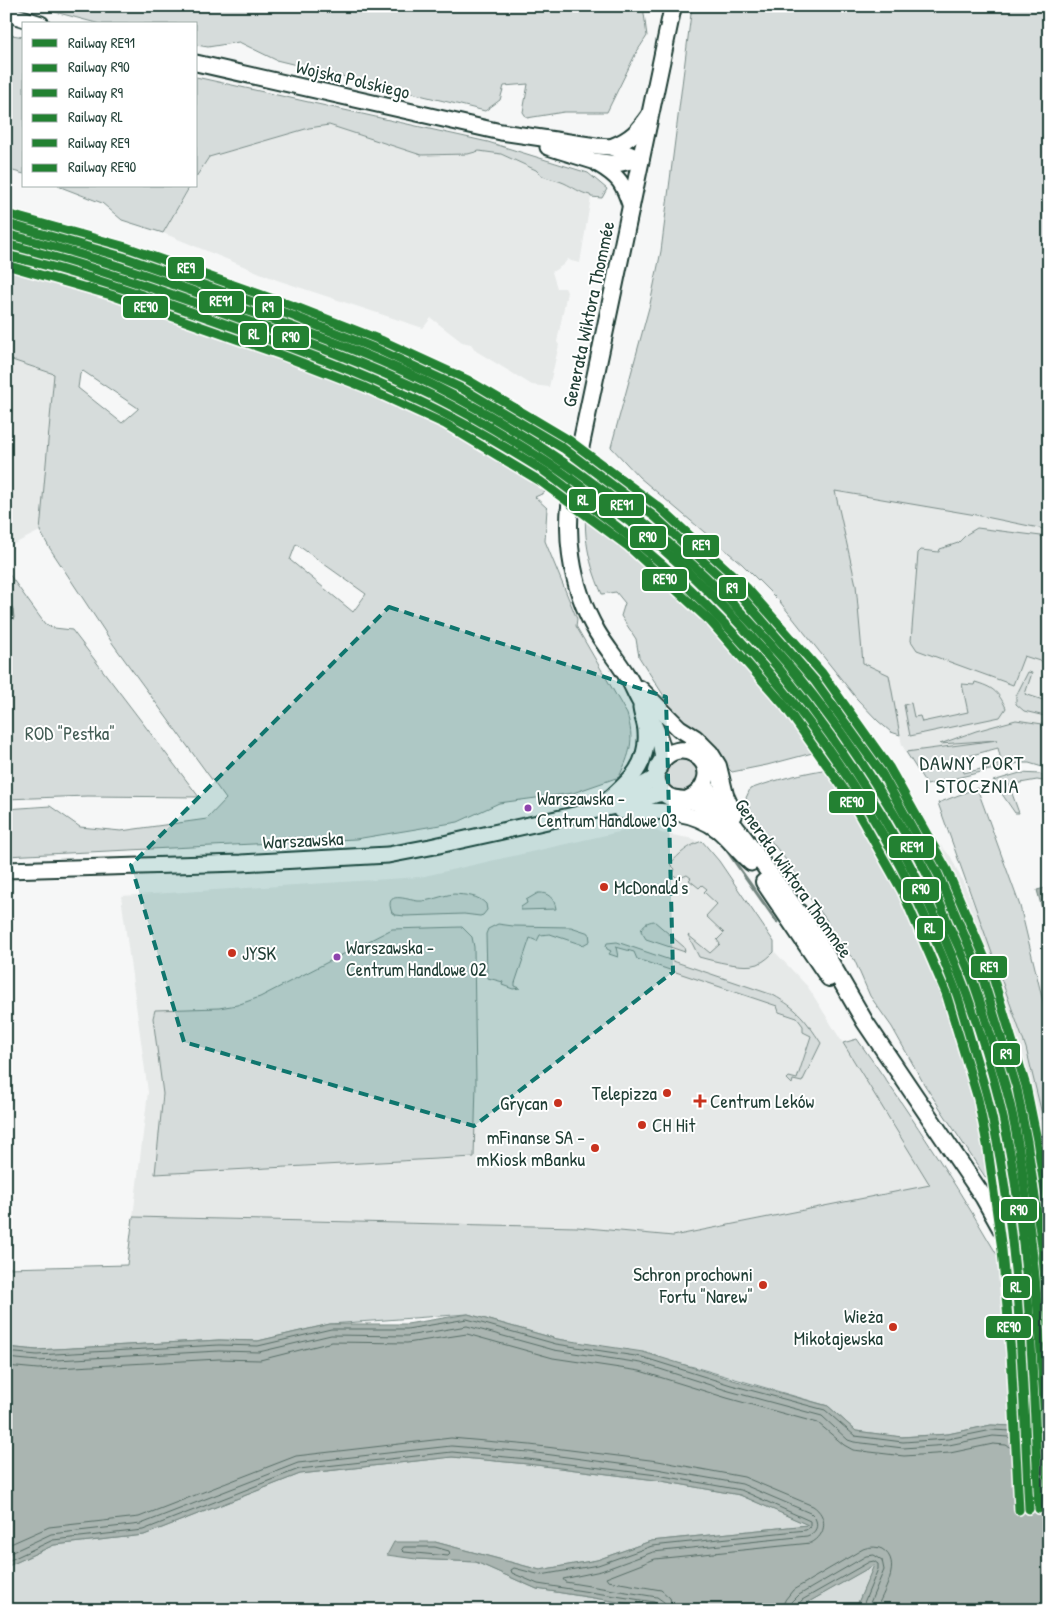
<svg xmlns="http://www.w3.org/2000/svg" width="1055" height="1616" font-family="'Patrick Hand',sans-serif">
<rect width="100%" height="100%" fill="#f6f7f7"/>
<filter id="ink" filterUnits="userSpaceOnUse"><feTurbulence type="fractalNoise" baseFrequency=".02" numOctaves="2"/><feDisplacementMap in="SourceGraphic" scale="10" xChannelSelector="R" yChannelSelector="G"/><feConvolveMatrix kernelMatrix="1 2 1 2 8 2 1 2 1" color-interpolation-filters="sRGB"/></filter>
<g filter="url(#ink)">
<!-- built -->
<g fill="#e6e9e8">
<polygon points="329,125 421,155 468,154 479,151 501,154 536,170 539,174 548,179 563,182 582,193 590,195 591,197 580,263 571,261 568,259 563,265 552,272 557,288 565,288 567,292 557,342 559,345 549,387 532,385 476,351 471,344 462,342 431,318 423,328 277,280 163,233 191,186 196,186 196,178 209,157 309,128"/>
<polygon points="6,217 81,235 148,255 196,272 296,312 352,328 465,378 541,423 569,441 568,445 594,462 609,475 613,474 717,564 786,634 872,740 889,764 924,827 951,857 980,918 1017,1021 1026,1048 1049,1143 1049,1395 1036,1387 1030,1388 1011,1315 1003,1307 1005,1286 1013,1283 1014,1278 1030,1272 1022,1200 1013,1155 1009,1149 968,995 956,963 916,874 883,816 855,778 859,768 841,740 836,736 832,735 825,739 807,705 787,677 766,652 695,583 625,522 615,505 583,479 556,463 539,457 533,457 422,391 345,358 183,297 73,260 6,242"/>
<polygon points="6,358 54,374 40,531 6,548"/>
<polygon points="650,439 1049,496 1049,753 1023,746 906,752 902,745 900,735 891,732 878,721 857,699 780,602 742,564 639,477"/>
<polygon points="641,827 652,828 661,833 694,839 710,850 774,942 775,952 808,987 931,1185 673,1236 577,1227 133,1217 148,1092 121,896 420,877"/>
</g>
<!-- green -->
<g fill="#d6dcdb" stroke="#7a8c88" fill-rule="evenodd">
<polygon points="33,6 643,6 647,36 636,53 607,112 564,112 527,118 523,112 528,84 504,86 500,100 485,111 276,60 239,42 208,47 196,45 196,24 100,24"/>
<polygon points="692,6 1049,6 1049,530 976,515 835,491 856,585 863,663 889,675 900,735 891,732 878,721 857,699 780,602 742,564 639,477 611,447 650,304 661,251"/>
<polygon points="6,34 24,37 24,174 6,169"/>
<path d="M196,77L488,142L588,173L607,189L602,198L591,197L590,195C580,193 573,187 564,183C553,178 544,180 536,170L501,154L479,151L468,154L421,155L329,125L309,128L209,157L196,177Z"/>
<polygon points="58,186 190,186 163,233 122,220 102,203"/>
<path d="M6,242L43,251L138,280L345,358L391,378L422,391L510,442L557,474L544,493L535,497L547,508L545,541L577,619L576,626L627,714C635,740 630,754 619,777L573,793L499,803L458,822L356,839L6,856V809L50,806L80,827L121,831L207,819L226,799L113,644L49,547L40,531L54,374L6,358V269L37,277L120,303L139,300L6,261ZM83,371L138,408V409L122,423L78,388L80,374ZM296,544L366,594L353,612L290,560Z"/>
<path d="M588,489L671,561L748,640L832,738L835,747L767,765L732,772L726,766L707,736L678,718L639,657L636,639L621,616L625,603L616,592L602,594C586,557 582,529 588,489Z"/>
<polygon points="977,528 1049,537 1049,664 1024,656 1013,685 917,650 911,641 918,553 921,550 939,552 940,549 958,543 967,534"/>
<polygon points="6,570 45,624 54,628 72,630 199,797 87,796 6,799"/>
<polygon points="1028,672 1032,673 1025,694 1049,702 1049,717 1024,711 1016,704 1016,696"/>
<path d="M975,682C992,687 998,691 1006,708L1000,717L910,736L904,705L911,703L914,717L920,716L922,722L968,712L962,684L974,685Z"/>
<path d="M1016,720L1049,725V769L1029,763H1019L927,785L906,752L997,740L940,744L976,731ZM998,748L1002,764L964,773L961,758Z"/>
<circle cx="681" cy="775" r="17"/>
<path d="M850,766L940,933L980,1032L1020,1193L1023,1240L1003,1204L924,1084L892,1027L870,996L854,959L834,940L826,919L801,887L793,869L753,818L746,798L750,789C783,777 816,770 850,766Z"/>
<polygon points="1020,773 1040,774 1049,779 1049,782 1037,780 1009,785 1019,813 1015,813 993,781"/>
<polygon points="977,788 1020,906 1047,1018 1049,1026 1049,1143 1026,1048 938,803"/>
<path d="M702,841L719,861L774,942V952C770,956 765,961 758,964C745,969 713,961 699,957L688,935L710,953L720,944L717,940L724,933L706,916L717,904L704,892L707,889L702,885L699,888L689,880L691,878L687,875L678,879L673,874L675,869L670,864C680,853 688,846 702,841Z"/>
<path d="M538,893C548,892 555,899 556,909L521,910V907L527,903L526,900Z"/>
<path d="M454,894C465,895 478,895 486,904L487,910L483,915L480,916L464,914L405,916L396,915L392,913C383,889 407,900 418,901C429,902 442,895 454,894Z"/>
<path d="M654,921L684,947L685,952L646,939L641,931C643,924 647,922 654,921Z"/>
<polygon points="498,924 513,926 571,927 589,933 590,941 583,945 550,934 540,935 537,941 530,938 515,983 515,986 520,988 513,989 502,985 503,982 488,978 487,975 486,934 488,929"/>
<polygon points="462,927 472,937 474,947 476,1084 474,1157 155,1174 163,1094 153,1018 155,1010 219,1008 237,1005 260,997 392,929"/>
<path d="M617,942L773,995C798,1009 805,1019 821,1043L802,1082L793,1080L792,1084L787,1079L789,1077L797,1079L811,1036L803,1032V1026L797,1018L779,1012L777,1006L637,959L634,952L616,947L618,957L609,954L611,951L607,949L606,946L607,943Z"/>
<path d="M857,1039C913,1117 966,1199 1013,1283L1005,1286L1003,1307L1011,1315L1021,1348L1030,1388L1031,1418L1012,1426L991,1425L948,1434L900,1437L856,1431L828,1406L694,1367L605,1347L557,1339L468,1314L330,1324L258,1341L219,1340L37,1350L6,1347V1268L127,1265L133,1217L577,1227L673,1236L930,1185L843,1043Z"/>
<polygon points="452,1457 528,1464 656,1480 740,1495 809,1525 651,1541 597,1560 540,1570 435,1542 416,1559 476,1562 537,1589 669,1610 6,1610 6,1567 54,1545 144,1535 300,1474"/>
<polygon points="875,1564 855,1610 800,1610 805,1604"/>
</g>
<!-- water -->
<g fill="#aab5b1" stroke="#72857f">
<polygon points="6,600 13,609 14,618 10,623 6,624"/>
<polygon points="1049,887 1049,935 1037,890"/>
<polygon points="468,1314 557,1339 643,1352 733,1380 828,1406 856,1431 902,1437 948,1434 991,1425 1012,1426 1030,1437 1038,1436 1049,1610 855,1610 874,1565 805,1604 800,1610 669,1610 537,1589 476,1562 416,1559 387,1555 394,1542 435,1542 540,1570 597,1560 651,1541 808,1525 740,1495 656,1480 528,1464 452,1457 300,1474 144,1535 54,1545 6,1567 6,1347 37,1350 219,1340 258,1341 330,1324 407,1324"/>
</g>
<!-- pier -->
<polygon fill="#f6f7f7" points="1049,1430 1049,1610 1046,1610 1036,1434"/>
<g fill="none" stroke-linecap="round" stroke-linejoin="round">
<!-- shore -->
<g stroke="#576d66" stroke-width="1">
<polyline points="6,1352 37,1355 219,1345 258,1346 331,1329 407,1329 467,1319 556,1344 642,1357 731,1385 825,1410 855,1436 903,1442 948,1439 992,1430 1011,1431 1027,1442 1035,1442"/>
<polyline points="6,1358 38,1361 219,1351 259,1352 331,1335 407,1336 467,1326 554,1350 641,1363 729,1391 822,1416 848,1440 854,1442 903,1448 949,1445 993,1436 1008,1437 1025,1448 1036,1448"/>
<polyline points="6,1366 38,1369 219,1359 260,1360 332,1342 407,1343 467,1334 553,1358 640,1371 727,1398 818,1423 844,1445 853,1450 904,1456 950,1453 993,1444 1006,1445 1025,1456 1036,1456"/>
<path d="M6,1546L49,1527L139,1517L296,1456L451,1438L530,1445L658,1461L744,1477L813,1506C828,1516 827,1535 811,1543L655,1559L606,1578L608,1581L661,1590L670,1598L673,1610"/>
<polygon points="404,1547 435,1547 449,1551 450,1554 448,1556 404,1552 402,1550"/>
<path d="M6,1555L51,1534L141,1524L298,1463L451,1446L529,1452L657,1469L742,1484L810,1513L815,1518C819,1526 816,1533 807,1536L653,1552L601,1571L563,1579L565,1582L657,1597L664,1602L666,1610"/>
<polyline points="6,1562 53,1540 143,1530 299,1469 452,1452 528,1459 657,1475 741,1490 810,1521 810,1527 806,1530 652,1546 598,1565 541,1575 514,1568 511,1570 512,1573 538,1584 654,1602 658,1605 659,1610"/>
<path d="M783,1610L785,1600L793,1590L863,1549C869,1547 875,1546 882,1549C904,1562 882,1594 876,1610"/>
<polyline points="790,1610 792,1602 799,1595 866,1556 874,1555 882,1560 884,1570 867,1610"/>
<polyline points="797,1610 798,1605 802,1600 869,1562 874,1561 878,1564 878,1569 861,1610"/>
</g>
<!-- stream -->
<polyline stroke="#72857f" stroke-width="3" points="723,845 777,922"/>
<defs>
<g id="secondary">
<polyline points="6,13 41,24"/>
<polyline points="196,63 501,132 596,146 611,147 641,159"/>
<polyline points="548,147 593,161 617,164 641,159"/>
<path d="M611,147C632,139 638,131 650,114"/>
<path d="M598,164C620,177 623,183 631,207"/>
<polyline points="618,799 657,777"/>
<path d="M598,809C623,786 649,770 646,732C646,724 642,716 641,708"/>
<path d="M621,811C655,811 689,808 718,830C730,840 739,853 751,863"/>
<polyline points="6,870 241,863 388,855 430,847 597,810 634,802 658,794 664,793"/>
</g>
<g id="primary">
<polyline points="640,689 679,728 695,738 710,753 718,766 725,795 734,815"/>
<path d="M663,759C663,738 649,717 639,699C635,692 632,683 627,676C618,661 606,647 597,632C570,585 563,531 574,478L673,6"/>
<polyline points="705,784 711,797 744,838 814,934 865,1022 984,1198 1012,1248 1027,1289 1038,1342 1049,1509"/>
<path d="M688,799C707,791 715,766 694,754C671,740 645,770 662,791C672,803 685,797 698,803C708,807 716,818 723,826"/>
<polyline points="764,882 829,978"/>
</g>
</defs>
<!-- secondary casing -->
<use href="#secondary" stroke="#1f3d34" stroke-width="19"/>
<!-- primary casing -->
<use href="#primary" stroke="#1f3d34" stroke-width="20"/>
<!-- secondary -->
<use href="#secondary" stroke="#fff" stroke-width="15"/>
<!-- primary -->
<use href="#primary" stroke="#fff" stroke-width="16"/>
<defs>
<path id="rail-1" d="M6,234C83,253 157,278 231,305C308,332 386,359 458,398C662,508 822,669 928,876C936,892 942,909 949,926C958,945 967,964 974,984C986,1018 996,1054 1006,1088C1018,1132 1024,1178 1029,1223C1041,1316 1044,1410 1049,1503"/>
<path id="rail-2" d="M6,244C82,263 156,289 230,315C298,339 366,363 431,395C471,415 511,439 548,463C566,474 583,488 599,500C614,511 629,521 643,532C815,677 943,877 998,1096C1031,1230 1032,1371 1039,1509"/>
<polyline id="rail-3" points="8,224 123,257 293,316 379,350 463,389 563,448 655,517 740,595 815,681 882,774 938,874 983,979 1017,1089 1027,1141 1042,1246 1049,1324"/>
<path id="rail-4" d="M6,255C82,273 155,299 228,325C293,348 357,371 419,401C462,421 504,446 544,471C561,483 577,496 594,509C757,630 884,798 955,989C962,1008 967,1029 973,1048C978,1066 984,1083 988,1100C1020,1233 1022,1373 1029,1509"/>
<polyline id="rail-5" points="11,215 126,247 296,307 383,341 468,380 569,440 660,508 746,587 822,673 889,767 947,870 993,977 1026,1086 1037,1140 1049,1217"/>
<polyline id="rail-6" points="6,265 111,295 279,354 364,387 445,424 540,481 629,547 711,622 784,705 848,795 902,891 946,993 978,1099 988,1149 1002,1250 1011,1353 1019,1510"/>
</defs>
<!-- rail-1 casing -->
<use href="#rail-1" stroke="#fff" stroke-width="12"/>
<!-- rail-2 casing -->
<use href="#rail-2" stroke="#fff" stroke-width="12"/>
<!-- rail-3 casing -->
<use href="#rail-3" stroke="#fff" stroke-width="12"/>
<!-- rail-4 casing -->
<use href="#rail-4" stroke="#fff" stroke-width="12"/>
<!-- rail-5 casing -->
<use href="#rail-5" stroke="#fff" stroke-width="12"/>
<!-- rail-6 casing -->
<use href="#rail-6" stroke="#fff" stroke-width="12"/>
<!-- rail-1 -->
<use href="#rail-1" stroke="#238132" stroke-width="9"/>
<!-- rail-2 -->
<use href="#rail-2" stroke="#238132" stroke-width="9"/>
<!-- rail-3 -->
<use href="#rail-3" stroke="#238132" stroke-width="9"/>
<!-- rail-4 -->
<use href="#rail-4" stroke="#238132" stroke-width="9"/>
<!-- rail-5 -->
<use href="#rail-5" stroke="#238132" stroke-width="9"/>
<!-- rail-6 -->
<use href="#rail-6" stroke="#238132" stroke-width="9"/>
</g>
</g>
<!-- marked area -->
<path fill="#0f766e" fill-opacity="0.2" stroke="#0f766e" stroke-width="4" stroke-dasharray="10 6" stroke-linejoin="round" d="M389,607L666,697L673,972L474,1126L184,1042L131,865Z"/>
<!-- markers -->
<g fill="#8e44ad" stroke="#fff" stroke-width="2">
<circle cx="528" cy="808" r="4.5"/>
<circle cx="337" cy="957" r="4.5"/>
</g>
<g fill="#c8321e" stroke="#fff" stroke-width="2">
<circle cx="604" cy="887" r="5"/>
<circle cx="232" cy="953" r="5"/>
<circle cx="667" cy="1093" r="5"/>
<path d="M697.5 1093.5h5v5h5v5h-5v5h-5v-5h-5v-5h5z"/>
<circle cx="558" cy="1103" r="5"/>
<circle cx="642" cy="1125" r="5"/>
<circle cx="595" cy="1148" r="5"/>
<circle cx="763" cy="1285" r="5"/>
<circle cx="893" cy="1327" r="5"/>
</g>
<g text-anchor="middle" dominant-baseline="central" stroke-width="4" stroke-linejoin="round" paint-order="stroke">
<!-- bus labels -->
<g font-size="18" fill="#1f3d34" stroke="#fff" text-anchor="start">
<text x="537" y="798">Warszawska -<tspan x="537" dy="22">Centrum Handlowe 03</tspan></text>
<text x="346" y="947">Warszawska -<tspan x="346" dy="22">Centrum Handlowe 02</tspan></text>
</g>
<!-- street labels -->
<g font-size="19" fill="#1f3d34" stroke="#fff">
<text transform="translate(353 79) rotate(13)">Wojska Polskiego</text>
<text transform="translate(588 314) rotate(-78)">Generała Wiktora Thommée</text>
<text transform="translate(303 840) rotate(-3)">Warszawska</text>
<text transform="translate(794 878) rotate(55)">Generała Wiktora Thommée</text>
</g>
<!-- park labels -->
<g font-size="19" fill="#445d55" stroke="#fff">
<text x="70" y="733">ROD "Pestka"</text>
</g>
<!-- poi labels -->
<g font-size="19" fill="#1f3d34" stroke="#fff" text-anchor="end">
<text x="614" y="887" text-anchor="start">McDonald's</text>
<text x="242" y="953" text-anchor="start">JYSK</text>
<text x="657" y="1093">Telepizza</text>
<text x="710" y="1101" text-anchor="start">Centrum Leków</text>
<text x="548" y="1103">Grycan</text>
<text x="652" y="1125" text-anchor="start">CH Hit</text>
<text x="585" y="1137">mFinanse SA -<tspan x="585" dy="22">mKiosk mBanku</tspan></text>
<text x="753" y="1274">Schron prochowni<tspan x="753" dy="22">Fortu "Narew"</tspan></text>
<text x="883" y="1316">Wieża<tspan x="883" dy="22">Mikołajewska</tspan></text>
</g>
<!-- neighbourhood labels -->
<g font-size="20" letter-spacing="1" fill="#1f3d34" stroke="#fff">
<text x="972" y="762">DAWNY PORT<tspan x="972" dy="23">I STOCZNIA</tspan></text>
</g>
</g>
<g stroke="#fff" stroke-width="2">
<rect x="167" y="256" width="38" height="24" rx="5" fill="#238132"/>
<rect x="198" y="290" width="47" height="24" rx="5" fill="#238132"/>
<rect x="122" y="295" width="47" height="24" rx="5" fill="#238132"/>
<rect x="254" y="295" width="29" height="24" rx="5" fill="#238132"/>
<rect x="239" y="322" width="29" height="24" rx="5" fill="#238132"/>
<rect x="272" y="325" width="38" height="24" rx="5" fill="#238132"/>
<rect x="568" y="488" width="29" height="24" rx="5" fill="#238132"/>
<rect x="598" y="493" width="47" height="24" rx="5" fill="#238132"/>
<rect x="629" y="525" width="38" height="24" rx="5" fill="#238132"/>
<rect x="682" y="534" width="38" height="24" rx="5" fill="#238132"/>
<rect x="641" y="568" width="47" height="24" rx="5" fill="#238132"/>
<rect x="718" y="576" width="29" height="24" rx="5" fill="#238132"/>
<rect x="828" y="790" width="48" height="24" rx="5" fill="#238132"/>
<rect x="888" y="835" width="47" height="24" rx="5" fill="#238132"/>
<rect x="902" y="878" width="38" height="24" rx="5" fill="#238132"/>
<rect x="916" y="917" width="28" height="24" rx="5" fill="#238132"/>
<rect x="970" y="955" width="38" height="24" rx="5" fill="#238132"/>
<rect x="992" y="1042" width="29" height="24" rx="5" fill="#238132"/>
<rect x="1000" y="1198" width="38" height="24" rx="5" fill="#238132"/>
<rect x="1002" y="1275" width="29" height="24" rx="5" fill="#238132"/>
<rect x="985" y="1315" width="47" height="24" rx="5" fill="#238132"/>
</g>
<g font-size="14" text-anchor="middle" font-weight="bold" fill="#fff">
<text x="186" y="273">RE9</text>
<text x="221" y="306">RE91</text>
<text x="146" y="312">RE90</text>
<text x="268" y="312">R9</text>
<text x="254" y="339">RL</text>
<text x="291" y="342">R90</text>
<text x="583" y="505">RL</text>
<text x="622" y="510">RE91</text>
<text x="648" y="542">R90</text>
<text x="701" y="550">RE9</text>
<text x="665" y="584">RE90</text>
<text x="732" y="593">R9</text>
<text x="852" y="807">RE90</text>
<text x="912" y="852">RE91</text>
<text x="921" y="894">R90</text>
<text x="930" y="933">RL</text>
<text x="989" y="972">RE9</text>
<text x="1006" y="1059">R9</text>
<text x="1019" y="1215">R90</text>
<text x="1016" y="1292">RL</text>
<text x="1009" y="1332">RE90</text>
</g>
<!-- margin -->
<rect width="1055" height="1616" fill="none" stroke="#fff" stroke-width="25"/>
<rect x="12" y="12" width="1030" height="1591" fill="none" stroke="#1f3d34" stroke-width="2" filter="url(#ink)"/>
<!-- legend -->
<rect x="22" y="22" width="175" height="165" fill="#ffffff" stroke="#a5b1ae"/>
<rect x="32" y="39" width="25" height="8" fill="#238132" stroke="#a5b1ae"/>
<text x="68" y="48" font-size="15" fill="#1f3d34">Railway RE91</text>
<rect x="32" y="64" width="25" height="8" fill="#238132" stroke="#a5b1ae"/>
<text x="68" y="72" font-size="15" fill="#1f3d34">Railway R90</text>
<rect x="32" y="89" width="25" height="8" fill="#238132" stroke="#a5b1ae"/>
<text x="68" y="98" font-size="15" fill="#1f3d34">Railway R9</text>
<rect x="32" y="114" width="25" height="8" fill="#238132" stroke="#a5b1ae"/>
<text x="68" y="122" font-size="15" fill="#1f3d34">Railway RL</text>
<rect x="32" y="139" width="25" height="8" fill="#238132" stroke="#a5b1ae"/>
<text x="68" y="148" font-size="15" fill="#1f3d34">Railway RE9</text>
<rect x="32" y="164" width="25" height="8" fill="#238132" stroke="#a5b1ae"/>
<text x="68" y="172" font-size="15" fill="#1f3d34">Railway RE90</text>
</svg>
